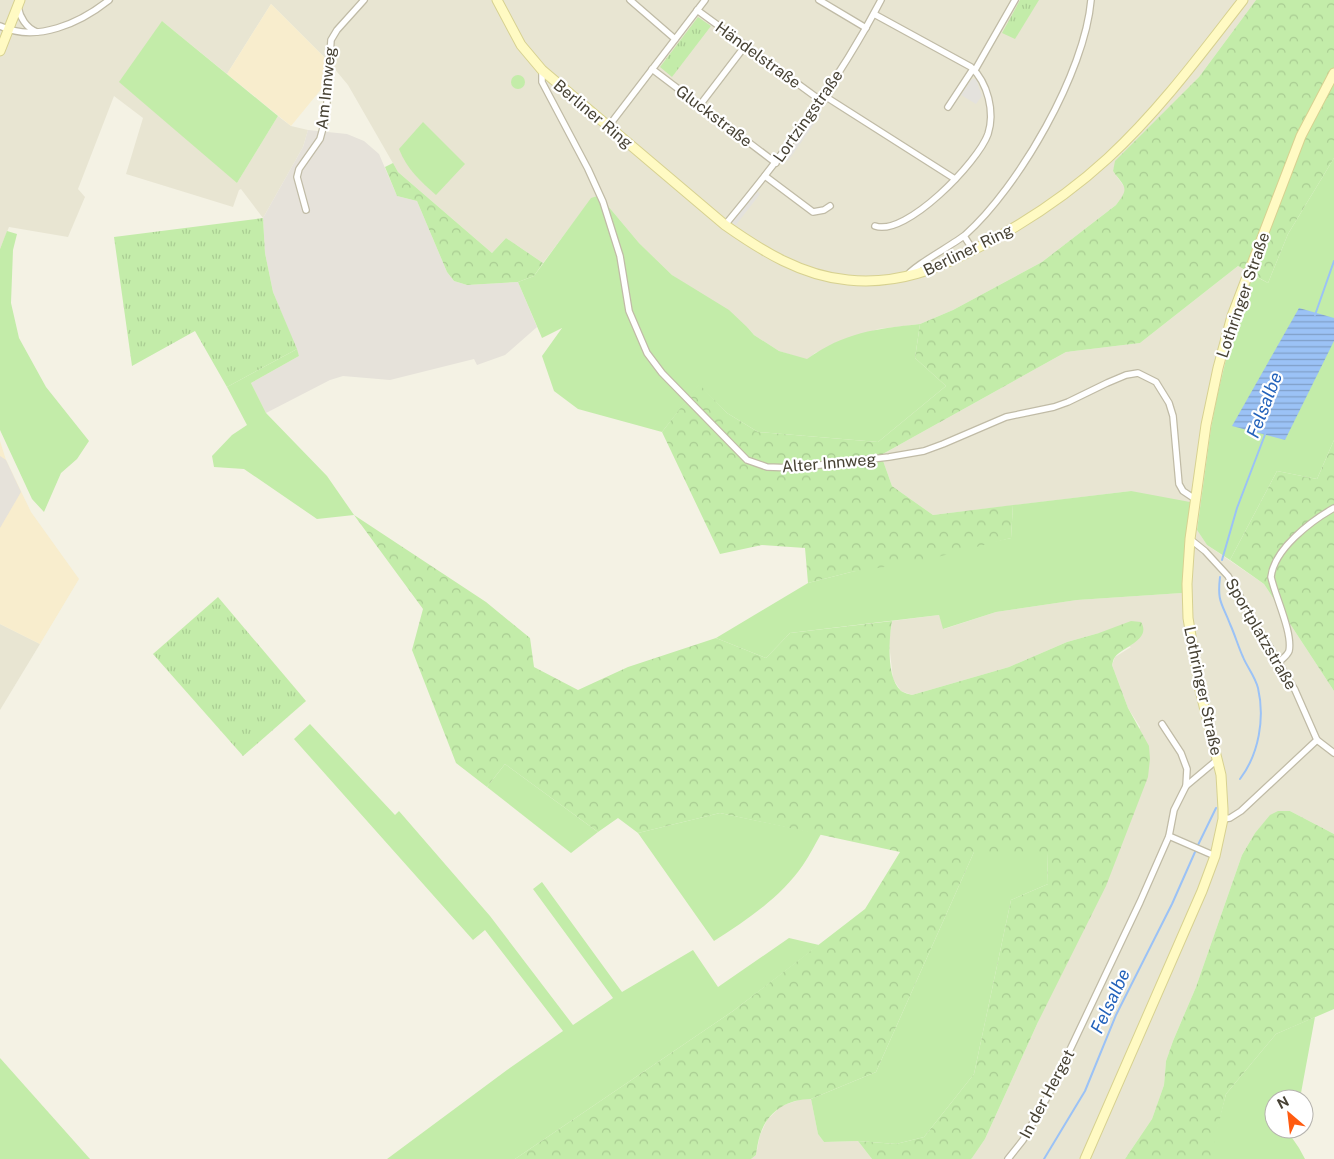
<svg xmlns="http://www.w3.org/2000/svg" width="1334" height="1159" font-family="'Public Sans',sans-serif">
<defs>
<pattern id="forest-crowns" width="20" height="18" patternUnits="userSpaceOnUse" patternTransform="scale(1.25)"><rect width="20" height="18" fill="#c3eca9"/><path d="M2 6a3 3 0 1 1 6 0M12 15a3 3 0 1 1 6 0" fill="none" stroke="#a9cc92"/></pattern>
<pattern id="park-tufts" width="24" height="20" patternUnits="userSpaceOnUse" patternTransform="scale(1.25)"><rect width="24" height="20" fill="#c3eca9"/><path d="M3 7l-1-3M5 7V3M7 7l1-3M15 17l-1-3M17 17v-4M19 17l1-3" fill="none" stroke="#a9cc92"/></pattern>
<pattern id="water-rules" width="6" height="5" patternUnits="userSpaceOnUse" patternTransform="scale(1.25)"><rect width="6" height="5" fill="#9bc2f6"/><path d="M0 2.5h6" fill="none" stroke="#809fc8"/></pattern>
</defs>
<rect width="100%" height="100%" fill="#f4f2e4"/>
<!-- residential -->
<g fill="#e8e5d2">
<polygon points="0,0 1256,0 1199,77 1116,161 1113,171 1125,188 1125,193 1116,205 1042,262 953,310 920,324 878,329 815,353 807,360 779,351 754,335 748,328 672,275 639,243 608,206 597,196 591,199 543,263 506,238 492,253 398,172 348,85 328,61 271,4 227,74 162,21 237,183 278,116 291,126 308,130 303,147 263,218 241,189 239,190 233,207 126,174 143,118 114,96 78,189 85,197 68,237 9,227 0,249"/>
<polygon points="1238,266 1253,275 1233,330 1217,397 1211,428 1197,530 1207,545 1264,584 1334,691 1334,834 1290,811 1271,815 1255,833 1242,855 1196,987 1173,1041 1166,1061 1164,1085 1152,1119 1125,1159 971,1159 985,1139 1038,1022 1140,727 1128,708 1112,665 1115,657 1131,647 1099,633 1067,642 1009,667 912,695 901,691 893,679 889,643 892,621 939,615 944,629 996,612 1077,600 1182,593 1131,491 933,515 892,486 881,455 1066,352 1140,343"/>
<polygon points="0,624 40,644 0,710"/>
<polygon points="802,1099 811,1099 818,1134 824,1142 858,1141 872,1159 751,1159 756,1155 760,1135 767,1120 781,1106"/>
</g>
<!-- commercial -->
<g fill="#f8edcd">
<polygon points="271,4 328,61 323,87 291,126 227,74"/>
<polygon points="0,441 6,460 31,512 79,579 40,644 0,624"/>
</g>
<!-- industrial -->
<g fill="#e6e2da">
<polygon points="308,130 347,134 364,141 379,154 397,196 417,201 447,272 454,281 467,285 518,282 537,327 505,355 477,365 474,359 390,380 343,376 330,380 266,413 251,383 299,356 273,292 265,253 263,218 303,147"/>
<polygon points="0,456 6,460 21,492 0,528"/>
</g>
<!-- green -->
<g fill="#c3eca9">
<polygon points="162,21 278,116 237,183 119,82"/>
<circle cx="518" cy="82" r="7"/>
<path d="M423,122L465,164L436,195C420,181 407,169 399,149Z"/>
<polygon points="1334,158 1334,440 1317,479 1277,471 1230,560 1207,545 1197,530 1211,428 1217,397 1233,330 1253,275 1268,283 1288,234"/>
<path d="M597,196L608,206L639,243L672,275L729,310L748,328L754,335L779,351L807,359C845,332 875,329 920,324L915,358L946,386L878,442L758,432L727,413L699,385L662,432L578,409L554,391L542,356L562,328L542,338L518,282L534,276L591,198Z"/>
<polygon points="7,231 17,234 13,250 11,303 19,338 46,387 89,441 77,459 61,473 44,512 32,499 0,430 0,249"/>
<polygon points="297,349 299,356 251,383 266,413 327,476 354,515 317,519 244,469 214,467 212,456 232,435 247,425 227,387"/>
<polygon points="1131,491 1190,502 1182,593 1077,600 996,612 943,629 939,615 790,633 766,658 716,638 808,583 851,572 1011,538 1013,505"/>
<polygon points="310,724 395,815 399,811 490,916 573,1025 613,998 533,889 542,882 622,992 693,950 718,987 789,938 819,945 733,1011 515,1159 387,1159 507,1070 563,1031 485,930 473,940 294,739"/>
<polygon points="505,764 598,832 571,853 487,787"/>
<path d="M720,813L821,834C815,844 810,855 803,865C781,897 747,920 714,941L638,833Z"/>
<polygon points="974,852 1047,852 1048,884 1011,900 974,1074 924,1137 896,1144 858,1141 824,1142 818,1134 811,1099 876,1072"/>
<polygon points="1315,1017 1301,1093 1297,1099 1274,1099 1274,1129 1286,1129 1299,1148 1305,1159 1214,1159 1213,1143 1226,1094 1276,1034"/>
<polygon points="0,1058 90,1159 0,1159"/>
</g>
<!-- forest -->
<g fill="url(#forest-crowns)">
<path d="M1256,0H1334V158L1288,234L1268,283L1238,266L1140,343L1066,352L881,455L892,486L933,515L1013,505L1011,538L918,562L851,572L808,583L805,548L762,545L720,554L662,432L699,384L727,413L758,432L878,442L946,386L915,358L920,324L953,310L1042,262L1116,205C1130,187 1125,188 1113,171L1115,161L1199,77Z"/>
<polygon points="393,163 398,172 492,253 506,238 543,263 534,276 518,282 467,285 454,281 447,272 417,201 397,196 385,167"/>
<polygon points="1334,440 1334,691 1264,584 1230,560 1277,471 1317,479"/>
<path d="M354,515L486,602L530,638L534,667L578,690L628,667L716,638L766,658L790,633L892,621C889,639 886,678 901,691C904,693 909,694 912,695L1009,667L1067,642L1099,633L1131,621L1141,622C1152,640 1122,647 1115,657C1113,659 1113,662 1112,665L1128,708L1149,746L1150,759L1148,777L1106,886L1038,1022L985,1139L972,1158L971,1159H872L858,1141L896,1144L924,1137L974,1074L1011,900L1048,884L1047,852H974L876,1072L811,1099C787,1099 767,1112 760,1135C758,1141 757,1148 756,1155L751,1159H515L733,1011L865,909L900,852L720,813L638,833L618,818L598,832L505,764L487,787L456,763L412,650L423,609Z"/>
<polygon points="1278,811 1290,811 1334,834 1334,1009 1276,1034 1226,1094 1214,1143 1214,1159 1125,1159 1152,1119 1164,1085 1166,1061 1173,1041 1196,987 1242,855 1255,833 1270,815"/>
</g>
<!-- park -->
<g fill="url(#park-tufts)">
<polygon points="1020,0 1039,0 1015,39 1002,33"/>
<polygon points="698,17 711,26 672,77 660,67"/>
<polygon points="263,218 265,253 273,292 297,349 227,387 195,331 132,366 114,237"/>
<polygon points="218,597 306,701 243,756 153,654"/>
</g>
<!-- parking -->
<g fill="#e4e2dd">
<polygon points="972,79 976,79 982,96 976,104 961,95"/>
<polygon points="816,111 821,114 788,161 784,157"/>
<polygon points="757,191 760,194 735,226 732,223"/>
</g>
<!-- water -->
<polygon fill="url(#water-rules)" points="1299,308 1334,318 1334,341 1285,440 1232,426"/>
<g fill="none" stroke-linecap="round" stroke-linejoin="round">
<!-- stream -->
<g stroke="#9bc2f6" stroke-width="2">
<polyline points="1315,315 1334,261"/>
<polyline points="1222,560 1237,508 1266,432"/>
<path d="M1220,577C1217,602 1222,603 1230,624C1235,635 1238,646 1243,657C1247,667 1255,676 1258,688C1265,718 1259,754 1240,779"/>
<polyline points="1198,845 1216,808"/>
<polyline points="1044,1159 1085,1091 1116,1015 1172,904 1195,852"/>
</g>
<defs>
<g id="street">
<polyline points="630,0 675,39"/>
<polyline points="819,0 866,28"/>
<path d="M18,7C20,17 26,28 37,32"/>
<polyline points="697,10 820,100"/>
<path d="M874,14L971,67C988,83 995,112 988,134C978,162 906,237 875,226"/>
<path d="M0,26C37,43 80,23 109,0"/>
<polyline points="652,69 776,163"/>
<polyline points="542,70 542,82 588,169 603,202 620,256 629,311 647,353 662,373 747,460 767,467 794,468 889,457 924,451 943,444 1006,417 1054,407 1068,402 1107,383 1126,375 1138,373 1156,382 1169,403 1173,416 1179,484 1183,491 1195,499"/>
<polyline points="975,70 1015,0"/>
<polyline points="823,95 955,179"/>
<polyline points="700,105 745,46"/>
<polyline points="948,107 973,69"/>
<polyline points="608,127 705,0"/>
<polyline points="765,176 813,212 824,210 830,206"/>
<polyline points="306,210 297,177 299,169 320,139 326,117 331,40 337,30 364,0"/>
<path d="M725,225C783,155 839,81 881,0"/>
<polyline points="964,236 973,250"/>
<path d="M907,276C910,268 954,244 965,235C1019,187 1085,72 1091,0"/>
<polyline points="1190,539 1205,551 1228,576 1295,690 1317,740 1334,753"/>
<path d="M1278,663C1282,659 1287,656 1289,651C1293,633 1275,596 1271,577C1274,549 1311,521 1334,508"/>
<polyline points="1186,786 1217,760"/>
<polyline points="1223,819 1230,818 1241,811 1317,740"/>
<polyline points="1169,836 1215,856"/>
<polyline points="1008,1159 1023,1140 1049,1094 1140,902 1169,836 1174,810 1186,786 1187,769 1181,753 1162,724"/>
</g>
<g id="secondary">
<path d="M497,0L521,45L542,70L725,225C762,251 802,276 848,280C899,285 937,269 981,246C1027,222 1070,193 1108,158C1159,111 1201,54 1243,0"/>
<polyline points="0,51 20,0"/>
<polyline points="1085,1159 1202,891 1215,856 1223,819 1223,809 1221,775 1200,690 1188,618 1187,584 1190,539 1206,425 1218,368 1232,316 1301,136 1334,73"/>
</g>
</defs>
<!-- street casing -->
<use href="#street" stroke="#c0bba6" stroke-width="8"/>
<!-- secondary casing -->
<use href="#secondary" stroke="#d7d190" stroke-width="11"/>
<!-- street -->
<use href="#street" stroke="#fff" stroke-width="5.5"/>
<!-- secondary -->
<use href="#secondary" stroke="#fffac3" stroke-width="9"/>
</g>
<g text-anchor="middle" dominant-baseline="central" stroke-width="4.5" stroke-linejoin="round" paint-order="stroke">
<!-- street labels -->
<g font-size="16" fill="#474234" stroke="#fff">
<text transform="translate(758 55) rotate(36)">Händelstraße</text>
<text transform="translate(326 88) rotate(-84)">Am Innweg</text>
<text transform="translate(593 114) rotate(40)">Berliner Ring</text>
<text transform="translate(714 116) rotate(37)">Gluckstraße</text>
<text transform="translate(808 116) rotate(-55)">Lortzingstraße</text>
<text transform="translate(968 250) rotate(-26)">Berliner Ring</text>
<text transform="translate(1243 295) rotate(-71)">Lothringer Straße</text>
<text transform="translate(829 463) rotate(-5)">Alter Innweg</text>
<text transform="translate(1261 634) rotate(60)">Sportplatzstraße</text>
<text transform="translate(1203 691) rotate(78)">Lothringer Straße</text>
<text transform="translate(1047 1094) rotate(-62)">In der Herget</text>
</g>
<!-- water labels -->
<g font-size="18" font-style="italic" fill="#2463bb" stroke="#fff">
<text transform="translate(1264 405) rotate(-69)">Felsalbe</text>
<text transform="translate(1110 1001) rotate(-65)">Felsalbe</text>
</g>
</g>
<!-- north arrow -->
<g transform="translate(1289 1114) rotate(332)"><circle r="24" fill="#ffffff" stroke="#b5b3ae"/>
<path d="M0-4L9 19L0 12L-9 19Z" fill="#ff5b10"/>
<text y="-8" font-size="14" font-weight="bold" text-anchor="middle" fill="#474234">N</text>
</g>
</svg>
